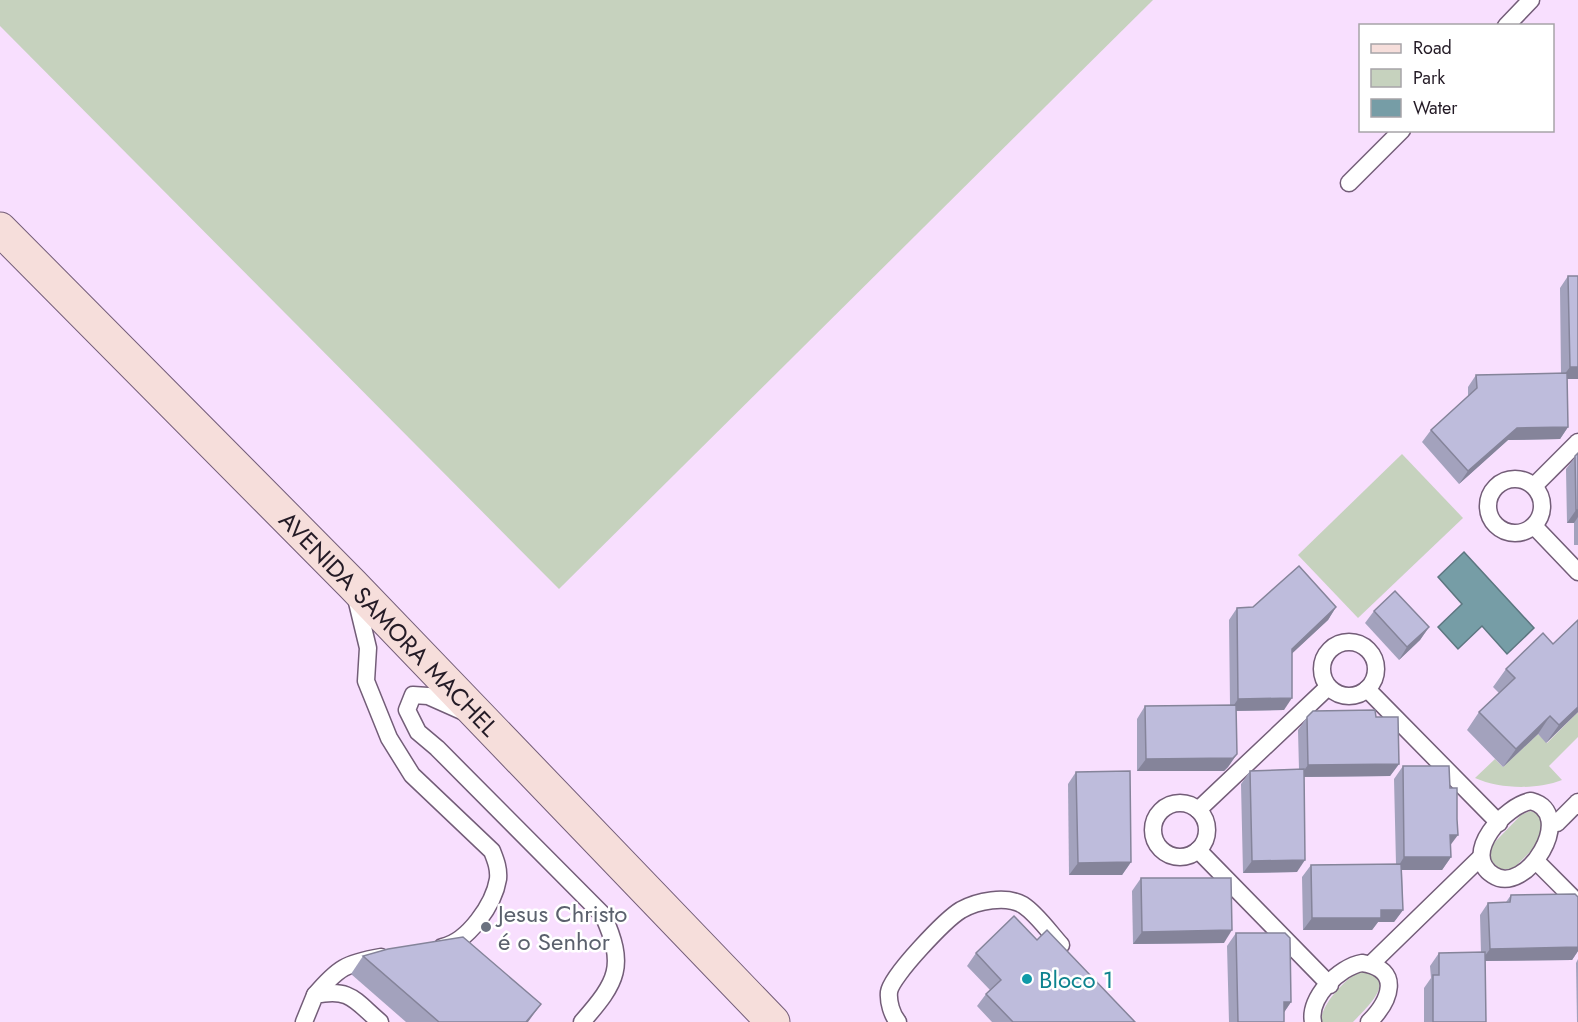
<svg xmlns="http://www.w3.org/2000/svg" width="1578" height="1022" font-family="Jost,sans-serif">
<rect width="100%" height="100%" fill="#f8dffe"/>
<!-- green -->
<g fill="#c6d2be">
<polygon points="0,0 1153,0 559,589 0,26"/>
<polygon points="1402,454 1463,518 1358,618 1298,555"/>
<path d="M1578,712V737L1549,766L1562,780C1536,790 1500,789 1475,778L1495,759L1503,767L1538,734L1547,743Z"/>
<polygon points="1530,811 1540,814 1544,838 1513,869 1497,869 1490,862 1491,846 1521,815"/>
<path d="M1362,971C1401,978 1365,1009 1353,1022H1322C1318,1007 1348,975 1362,971Z"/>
</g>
<!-- water -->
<polygon fill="#769da6" stroke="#5d7680" stroke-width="1.5" points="1464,552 1534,628 1507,654 1482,626 1458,649 1438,627 1462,604 1438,577"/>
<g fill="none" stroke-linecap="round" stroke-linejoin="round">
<defs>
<g id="lane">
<polyline points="1506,26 1531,0"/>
<polyline points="1349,183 1402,130"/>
<circle cx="1515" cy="506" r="27"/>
<polyline points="1534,486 1578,442"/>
<polyline points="1534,526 1578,572"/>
<path d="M355,594L368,648L366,681L389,738L412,775L492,851C496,861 499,869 498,879C494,904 468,942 442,947"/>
<circle cx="1349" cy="669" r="27"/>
<polyline points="1367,689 1499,823"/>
<path d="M464,712L428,696L413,695L407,710L418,732L437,748L603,915C626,966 618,981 582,1022"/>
<path d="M1531,801C1578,813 1526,897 1493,875C1460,854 1506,805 1531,801Z"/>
<circle cx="1180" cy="830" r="27"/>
<polyline points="1198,810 1328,687"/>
<polyline points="1557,823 1578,802"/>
<polyline points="1198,850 1330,985"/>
<polyline points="1537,862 1578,903"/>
<polyline points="1371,964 1481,857"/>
<path d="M315,995C338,968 346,963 381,957"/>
<path d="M304,1022L315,995C351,988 354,1000 380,1022"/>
<path d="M898,1022C892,1015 888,1002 889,992C891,976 946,919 961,910C977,901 1006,895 1023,905C1037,914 1050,933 1061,945"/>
<path d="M1313,1022C1308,998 1339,967 1362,963C1403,969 1390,1001 1369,1022"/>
</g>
<g id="secondary">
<path id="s1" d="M0,229L352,584L773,1022"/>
</g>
</defs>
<!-- lane casing -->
<use href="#lane" stroke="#735d78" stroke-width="19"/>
<!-- secondary casing -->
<use href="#secondary" stroke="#735d78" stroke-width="35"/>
<!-- lane -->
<use href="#lane" stroke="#fff" stroke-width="16"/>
<!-- secondary -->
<use href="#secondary" stroke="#f6dedb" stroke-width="33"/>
</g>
<!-- wall -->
<g fill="#a3a2bd">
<polygon points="1568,276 1578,379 1567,379 1568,427 1560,439 1508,440 1459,484 1422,442 1431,430 1468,396 1468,387 1476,375 1561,373 1560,288"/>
<polygon points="1578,453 1578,545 1574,545 1574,523 1567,523 1566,469"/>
<polygon points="1336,607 1328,620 1292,653 1284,710 1236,711 1237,754 1228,767 1224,771 1137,771 1137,719 1145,706 1230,705 1229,620 1237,608"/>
<polygon points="1374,611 1429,627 1420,640 1399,660 1365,623"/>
<polygon points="1506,669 1578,712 1546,743 1538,734 1503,767 1467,730 1479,712 1499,693 1493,687"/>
<polygon points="1307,717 1376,717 1399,764 1390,776 1304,777 1297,872 1243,873 1241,784 1250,771 1299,769 1298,730"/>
<polygon points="1403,766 1450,788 1451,857 1442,870 1402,870 1403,910 1394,922 1378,922 1372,930 1303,930 1302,877 1311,865 1396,864 1394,779"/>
<polygon points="1076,772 1131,862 1122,875 1069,875 1068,784"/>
<polygon points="1141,878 1224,943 1133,944 1132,891"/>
<polygon points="1511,895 1578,897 1578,951 1572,960 1485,961 1486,1022 1424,1022 1424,988 1431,978 1430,966 1439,953 1481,953 1480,915 1488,903 1506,902"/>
<polygon points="1236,933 1291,1002 1284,1012 1284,1022 1229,1022 1227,946"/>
<polygon points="1037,940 1135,1022 992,1022 977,1006 986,994 990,990 967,966 976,953"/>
<polygon points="363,956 528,1022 406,1022 351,974"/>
<polygon points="1578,959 1578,1022 1577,1022 1576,963"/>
</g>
<!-- shaded-wall -->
<g fill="#85849a">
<polygon points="1570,367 1578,367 1578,379 1561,379"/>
<polygon points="1568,427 1560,439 1508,440 1459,484 1468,471 1517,428"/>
<polygon points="1576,510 1578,510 1578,517 1574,523 1567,523"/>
<polygon points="1336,607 1328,620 1283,662 1292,649"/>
<polygon points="1429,627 1420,640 1399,660 1407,647"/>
<polygon points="1292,698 1284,710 1230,711 1238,699"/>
<polygon points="1578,707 1578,712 1546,743 1559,725"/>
<polygon points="1550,716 1538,734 1503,767 1516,749"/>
<polygon points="1237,754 1228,767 1224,771 1137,771 1146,759"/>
<polygon points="1399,764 1390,776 1299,777 1308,765"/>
<polygon points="1450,835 1458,835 1449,847"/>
<polygon points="1404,857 1451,857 1442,870 1396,870"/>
<polygon points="1305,860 1297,872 1243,873 1252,861"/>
<polygon points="1131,862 1122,875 1069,875 1078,863"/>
<polygon points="1381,910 1403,910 1394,922 1378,922 1372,930 1303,930 1312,918"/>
<polygon points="1232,930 1224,943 1133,944 1142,932"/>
<polygon points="1578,947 1578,951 1572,960 1481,961 1490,949"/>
<polygon points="1284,1002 1291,1002 1283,1014"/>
<polygon points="541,1004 528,1022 526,1022"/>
</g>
<!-- building -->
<g fill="#bebcdc" stroke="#85849a" stroke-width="1.5">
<polygon points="1568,276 1578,276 1578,367 1570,367"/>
<polygon points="1567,373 1568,427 1517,428 1468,471 1431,430 1477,388 1476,375"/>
<polygon points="1578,453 1578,510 1576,510 1575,456"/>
<polygon points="1299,566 1336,607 1292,649 1292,698 1238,699 1237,608 1253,607"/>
<polygon points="1395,591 1429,627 1407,647 1374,611"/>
<polygon points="1578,620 1578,707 1559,725 1550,716 1516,749 1479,712 1515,678 1506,669 1543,633 1553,644"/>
<polygon points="1236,705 1237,754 1233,758 1146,759 1145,706"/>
<polygon points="1375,710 1376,717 1398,717 1399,764 1308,765 1307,717 1313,711"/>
<polygon points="1403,766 1449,766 1450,788 1457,788 1457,819 1458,835 1450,835 1451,857 1404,857"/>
<polygon points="1304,769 1305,860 1252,861 1250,771"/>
<polygon points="1130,771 1131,862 1078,863 1076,772"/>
<polygon points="1401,864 1403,910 1381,910 1381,918 1312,918 1311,865"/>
<polygon points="1141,878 1231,878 1232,930 1142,932"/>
<polygon points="1575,894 1578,897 1578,947 1490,949 1488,903 1510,902 1511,895"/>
<polygon points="1014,916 1037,940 1047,930 1135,1022 1013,1022 986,994 1001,980 976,953"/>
<polygon points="1236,933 1285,933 1290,938 1291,1002 1284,1002 1284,1022 1238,1022"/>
<polygon points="463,937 541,1004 526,1022 439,1022 363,956 388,949"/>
<polygon points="1485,952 1486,1022 1433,1022 1433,975 1439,975 1439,953"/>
</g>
<!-- markers -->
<circle fill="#6b7280" stroke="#fff" stroke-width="2" cx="486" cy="927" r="6"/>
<circle fill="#0f9aa8" stroke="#fff" stroke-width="2" cx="1027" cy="979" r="6"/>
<g text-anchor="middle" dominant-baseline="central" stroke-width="5" stroke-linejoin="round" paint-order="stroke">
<!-- street labels -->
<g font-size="24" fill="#241b26" stroke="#fff">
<text stroke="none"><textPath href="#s1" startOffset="554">AVENIDA SAMORA MACHEL</textPath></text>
</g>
<!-- worship labels -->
<g font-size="24" fill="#5b616d" stroke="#fff" text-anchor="start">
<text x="498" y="913">Jesus Christo<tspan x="498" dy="28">é o Senhor</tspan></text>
</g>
<!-- culture labels -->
<g font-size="24" fill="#0d838f" stroke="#fff" text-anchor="start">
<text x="1039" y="979">Bloco 1</text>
</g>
</g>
<!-- legend -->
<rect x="1359" y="24" width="195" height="108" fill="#ffffff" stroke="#a7a4a8" stroke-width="1.5"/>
<rect x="1371" y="44" width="30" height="9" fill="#f6dedb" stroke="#a7a4a8" stroke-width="1.5"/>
<text x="1413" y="54" font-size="18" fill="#241b26">Road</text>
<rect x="1371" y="69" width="30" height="18" fill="#c6d2be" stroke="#a7a4a8" stroke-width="1.5"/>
<text x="1413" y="84" font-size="18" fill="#241b26">Park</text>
<rect x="1371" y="99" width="30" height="18" fill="#769da6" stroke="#a7a4a8" stroke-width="1.5"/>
<text x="1413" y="114" font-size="18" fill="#241b26">Water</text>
</svg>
